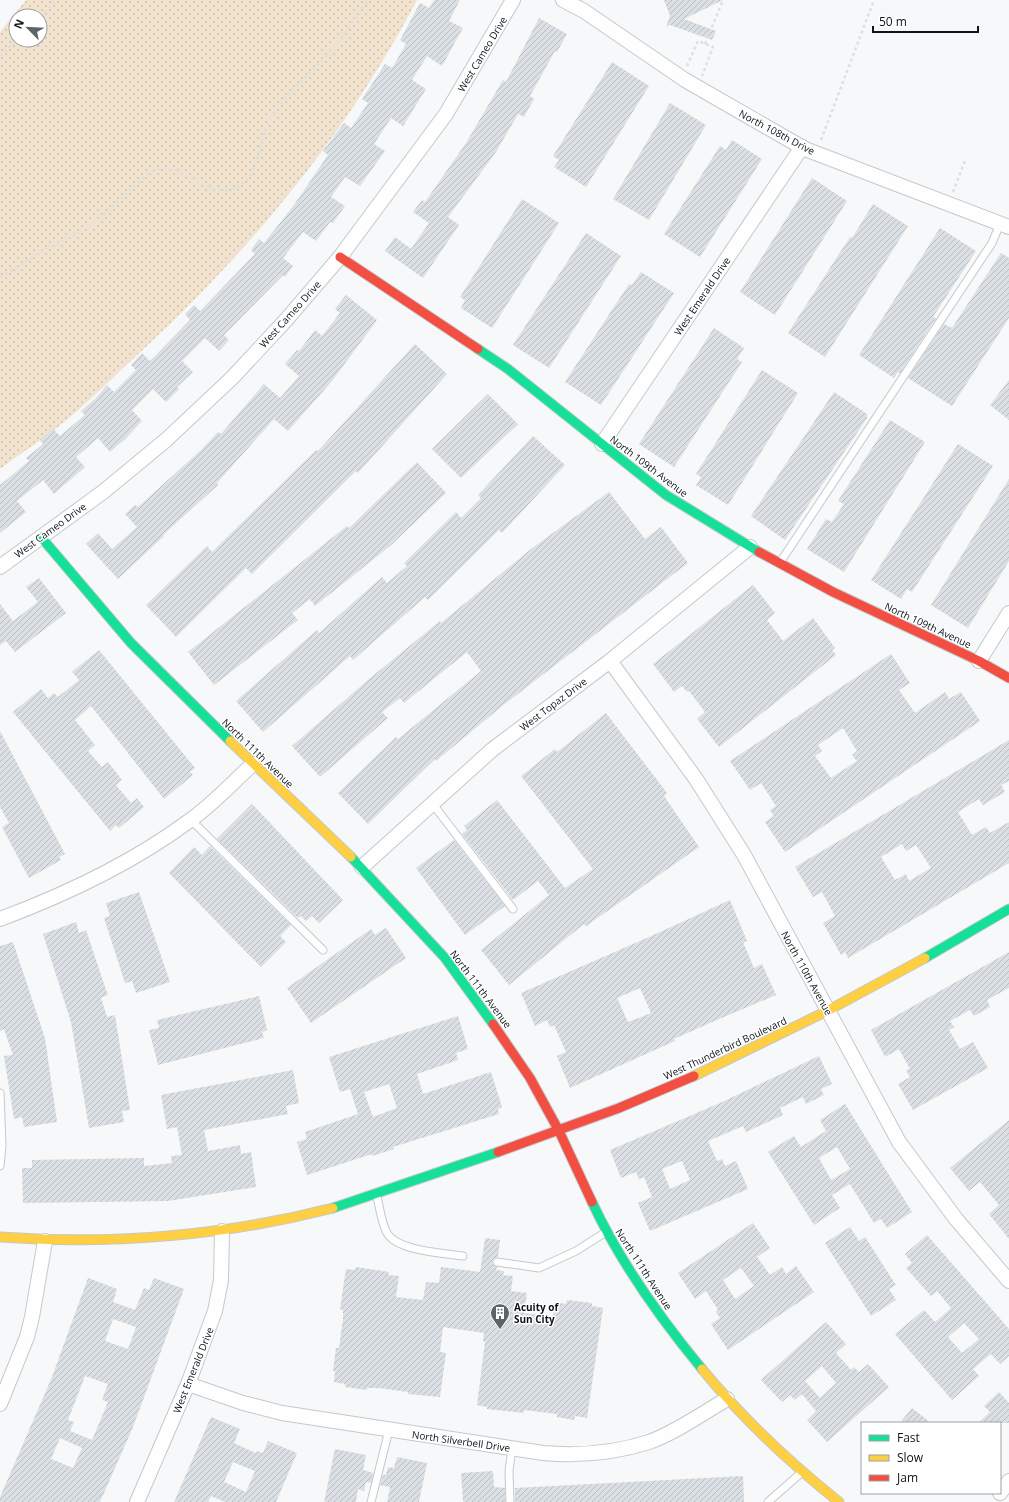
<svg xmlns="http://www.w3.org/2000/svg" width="1009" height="1502" font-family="'Open Sans',sans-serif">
<defs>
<pattern id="grass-dots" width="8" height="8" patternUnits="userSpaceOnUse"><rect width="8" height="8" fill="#f1e3cd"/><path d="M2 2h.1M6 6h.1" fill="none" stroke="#cdc2af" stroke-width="1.8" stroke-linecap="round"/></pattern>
<pattern id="building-hatch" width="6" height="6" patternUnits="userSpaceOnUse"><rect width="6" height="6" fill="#dadfe3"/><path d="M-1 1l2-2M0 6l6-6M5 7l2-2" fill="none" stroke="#babec2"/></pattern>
</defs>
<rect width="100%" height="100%" fill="#f6f8fa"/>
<!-- grass -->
<path fill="url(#grass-dots)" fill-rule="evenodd" d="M26,0H417C342,143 240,262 121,370C102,388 84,406 64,422C44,439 21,453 0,469V32ZM16,16H40V40H16Z"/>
<!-- building -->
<g fill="url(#building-hatch)" fill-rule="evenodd">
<polygon points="434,0 460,0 449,21 463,28 442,66 427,56 412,80 426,89 403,126 391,118 374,144 385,151 360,186 345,177 331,197 345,206 333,223 330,222 316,241 303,232 283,258 293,266 285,277 283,275 224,335 229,340 219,351 205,338 182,361 193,372 177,387 179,389 166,402 153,389 132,410 142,421 125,439 110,452 98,438 76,457 85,467 54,494 43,480 17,501 26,512 0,533 0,485 29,461 26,458 43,444 40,440 53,429 60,436 85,415 81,411 96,398 107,385 114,392 136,370 131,365 142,353 150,361 190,320 185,314 194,305 200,311 255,254 251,250 259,239 264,243 294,205 328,155 323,151 344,123 351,128 368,103 362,99 385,64 392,68 406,44 400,40 420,3 429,8"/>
<polygon points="664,0 723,0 684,19 716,31 712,40 670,25 666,27 670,16"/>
<polygon points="539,18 567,34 557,52 555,51 530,96 534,99 524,117 518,114 496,152 448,217 459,225 423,278 385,251 395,237 411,249 429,223 413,212 422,200 425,202 466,143 503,80 506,82"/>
<polygon points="612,62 649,86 586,187 554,167 559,160 553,156"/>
<polygon points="670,103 706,125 649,220 613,199"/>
<polygon points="732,140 762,159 700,257 664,234 720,146 726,150"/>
<polygon points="812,178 847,201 775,315 740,292"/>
<polygon points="522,199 559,223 492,328 461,308 465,300 460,297"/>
<polygon points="873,204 908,226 825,357 788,333 850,237 852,238"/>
<polygon points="940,228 976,251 933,317 936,318 900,373 898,372 894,378 859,355"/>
<polygon points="586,233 621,256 549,368 513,345"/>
<polygon points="1001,253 1009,258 1009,318 952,406 908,378 944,324 952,328"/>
<polygon points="641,272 674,293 601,405 565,382 629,284 632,285"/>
<polygon points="346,295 377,320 332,381 288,431 274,419 217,483 218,485 163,535 164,536 118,579 86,544 98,533 112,549 137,527 125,514 135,505 138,507 201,450 218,432 221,434 264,384 280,398 299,376 285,364 297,350 299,351 315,330 322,336 340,313 335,309"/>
<polygon points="714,328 744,348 737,359 742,362 674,467 639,444"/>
<polygon points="415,344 447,374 358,473 356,471 252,574 246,568 176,637 146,605 207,546 212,552 316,450 318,451"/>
<polygon points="762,370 798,393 728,505 696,485 701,477 696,474"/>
<polygon points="1009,380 1009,420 990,405"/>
<polygon points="834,392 867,414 867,418 785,540 751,516"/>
<polygon points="488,394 518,424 461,478 432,449"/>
<polygon points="890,420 925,442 844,572 807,549 826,519 832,522 844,504 838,501"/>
<polygon points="533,436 565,465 502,533 499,530 428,600 425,597 353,660 350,656 263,732 236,701 317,630 319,633 382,577 387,583 407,566 404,563 456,512 461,518 481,498 478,495"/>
<polygon points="958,444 993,466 912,592 907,589 901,599 871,580"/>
<polygon points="417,462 446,493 390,546 315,606 310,599 292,613 298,620 214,685 188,652 347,526 349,528"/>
<polygon points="1009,479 1009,561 968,628 931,605"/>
<polygon points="609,492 645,539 661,527 688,563 502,706 436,761 435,759 368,824 338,793 396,737 398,739 481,671 467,652 404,703 400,698 382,712 388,718 320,777 292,746 369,679 440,621 441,623 531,549"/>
<polygon points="39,578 66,613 15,652 6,641 0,645 0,604 13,621 38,602 26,587"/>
<polygon points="753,585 775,613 767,620 783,641 813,618 835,648 832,650 836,655 719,747 697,719 705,712 689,691 687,692 682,686 674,692 653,664"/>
<polygon points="99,650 195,768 190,772 193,775 164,799 91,706 75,720 95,745 88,751 102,767 108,762 122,780 116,785 131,803 137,798 144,807 119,828 116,825 110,831 13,712 41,689 48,698 54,693 58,697 79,680 72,672"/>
<path d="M891,654L910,683L899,690L915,713L945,692L949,699L961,692L980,721L785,852L765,822L774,816L770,810L776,806L761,783L750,790L730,761ZM843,728L857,751L852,755L857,761L831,778L815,756L822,751L818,745Z"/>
<polygon points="606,713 667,793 664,796 699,847 586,926 584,924 509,985 481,950 549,895 538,881 513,900 462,834 467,830 464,826 497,800 565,888 593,869 521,776 555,749 557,752"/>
<polygon points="0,731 65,854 59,857 61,860 29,878 2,827 9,823 0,807"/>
<path d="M1009,740V781L1001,785L1005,792L983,805L979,799L958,812L972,835L986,827L990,833L1009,822V863L848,958L845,952L841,955L823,923L835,916L822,892L813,897L795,867ZM902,844L906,851L916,845L931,868L909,881L906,874L895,880L881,857Z"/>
<polygon points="252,804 343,900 319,923 312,916 306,921 301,916 298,918 217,839"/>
<polygon points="454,840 505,906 465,935 416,868"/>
<polygon points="210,846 291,925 280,936 286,942 261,967 169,873 194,847 202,855"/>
<polygon points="139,892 170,982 136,993 132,981 125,983 104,918 110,916 106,903"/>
<path d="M730,900L747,941L743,942L754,968L762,964L776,995L719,1019L674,1039L675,1041L570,1088L557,1056L566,1052L554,1025L550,1027L547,1020L535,1026L521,993L649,937ZM640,988L651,1013L628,1022L617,998Z"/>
<polygon points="76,922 79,933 86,930 106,990 108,995 101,998 107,1017 115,1015 130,1110 122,1111 124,1122 89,1128 71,1022 43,934"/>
<polygon points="386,928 406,958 311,1023 287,988 371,929 375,935"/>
<polygon points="13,942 45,1038 57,1122 24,1127 22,1117 14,1119 4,1056 13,1055 4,1029 0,1031 0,946"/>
<polygon points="1009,952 1009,988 987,1000 990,1007 974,1016 970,1010 950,1021 954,1027 949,1030 960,1049 973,1042 988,1068 913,1110 898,1084 910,1077 906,1070 910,1069 899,1049 885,1057 871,1030"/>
<polygon points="259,996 267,1030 262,1032 264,1038 158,1065 149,1030 159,1028 157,1020"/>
<path d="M458,1016L468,1049L456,1053L458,1060L417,1074L423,1094L491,1072L502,1107L498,1109L499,1114L393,1147L394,1149L372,1156V1154L307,1175L297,1142L307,1139L305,1132L358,1114L350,1089L340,1092L329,1057ZM389,1084L397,1108L373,1117L364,1092Z"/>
<path d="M819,1056L832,1084L821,1089L824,1095L806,1104L803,1097L780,1108L783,1115L746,1132L743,1126L708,1141L717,1161L722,1159L725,1166L736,1161L748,1189L650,1231L638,1203L652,1197L644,1177L639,1179L636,1172L621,1178L610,1150L720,1103ZM682,1161L690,1180L670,1189L662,1169Z"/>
<polygon points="293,1070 299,1103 286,1106 288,1114 204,1130 208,1151 240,1145 241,1154 251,1152 256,1187 168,1201 23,1203 22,1168 32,1168 32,1160 144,1158 144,1166 172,1163 171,1156 182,1155 177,1127 167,1129 161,1095"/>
<path d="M845,1104L912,1212L887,1228L881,1219L874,1223L850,1184L832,1195L840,1208L814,1225L768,1152L794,1136L801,1147L826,1131L820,1120ZM837,1147L850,1169L831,1180L819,1158Z"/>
<polygon points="1009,1120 1009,1239 989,1214 999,1205 980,1182 969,1191 950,1168"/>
<path d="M753,1223L770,1248L757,1257L770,1275L782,1267L786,1274L796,1266L814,1292L728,1350L711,1324L720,1318L716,1312L718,1310L706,1291L695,1299L678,1273ZM741,1268L754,1286L735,1299L723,1280Z"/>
<polygon points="850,1227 859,1241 865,1237 896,1285 889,1289 896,1300 871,1316 825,1243"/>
<path d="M927,1235L1009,1329V1356L1000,1364L991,1354L973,1369L979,1376L952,1400L895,1334L924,1310L935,1322L951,1308L937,1291L931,1296L906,1268L912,1263L905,1254ZM964,1323L979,1339L962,1353L948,1337Z"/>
<polygon points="485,1238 500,1240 498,1257 493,1259 492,1263 497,1267 496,1270 504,1271 503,1275 513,1276 511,1291 527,1293 524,1313 553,1317 555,1302 566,1304 567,1300 592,1303 592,1306 603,1308 587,1418 575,1416 574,1420 557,1417 557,1414 524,1410 524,1413 487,1409 487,1407 477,1405 485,1342 483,1341 484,1333 443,1327 440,1352 446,1353 440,1397 408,1394 408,1392 379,1388 367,1388 367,1390 345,1387 345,1384 334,1382 335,1371 333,1371 336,1348 339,1348 343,1319 343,1310 340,1309 346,1269 355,1270 356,1267 389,1272 388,1275 399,1276 396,1297 423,1300 426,1282 439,1283 441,1267 480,1272"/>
<path d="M88,1278L117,1289L113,1302L135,1310L144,1288L149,1290L154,1278L184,1289L133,1427L100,1502H0V1497L52,1377ZM113,1319L136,1327L128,1349L105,1341ZM85,1376L108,1384L102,1400L108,1402L92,1440L70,1431L74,1422L68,1420ZM60,1438L82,1448L73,1468L51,1459Z"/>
<path d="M826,1322L846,1344L836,1353L851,1370L854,1367L859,1372L868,1364L889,1387L827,1442L807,1420L816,1411L802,1394L795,1400L790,1395L782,1402L761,1380ZM822,1366L836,1383L820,1398L805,1381Z"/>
<polygon points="999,1392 1009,1403 1009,1423 978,1423 990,1412 984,1406"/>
<polygon points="912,1408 931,1423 900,1423"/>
<path d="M211,1417L240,1429L234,1443L256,1453L257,1451L263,1453L268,1441L297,1453L276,1502H225L211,1496L208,1502H174ZM233,1462L255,1471L246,1492L224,1482Z"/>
<polygon points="335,1449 366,1455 363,1470 373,1473 371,1483 366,1482 364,1491 358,1489 356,1502 324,1502"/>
<polygon points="397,1457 427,1463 419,1502 387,1502 390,1487 380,1485 383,1475 386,1475 388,1467 394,1468"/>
<polygon points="493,1471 494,1487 505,1488 505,1502 463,1502 461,1473"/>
<polygon points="743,1476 744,1502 515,1502 515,1488"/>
</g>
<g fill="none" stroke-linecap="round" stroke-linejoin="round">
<defs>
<g id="lane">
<polyline points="781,561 992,243 1000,224"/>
<polyline points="432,803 513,909"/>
<polyline points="191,820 323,950"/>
<polyline points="0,1093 2,1145 0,1166"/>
<path d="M377,1197C380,1208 381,1222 387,1233C397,1251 444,1253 463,1256"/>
<polyline points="497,1262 539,1268 576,1251 606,1232"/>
<polyline points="371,1502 389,1430"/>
<polyline points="510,1502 509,1471 512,1448"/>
<polyline points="768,1502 801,1473"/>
</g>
<g id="street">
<polyline points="563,0 584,11 685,80 805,149 1009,227"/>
<polyline points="602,444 802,147"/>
<polyline points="0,567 103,492 166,440 232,378 286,320 340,257 446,114 513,0"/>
<polyline points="610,661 696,779 744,855 899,1142 956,1219 1009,1281"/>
<polyline points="979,661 1009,613"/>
<polyline points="362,867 493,749 610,661 750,547"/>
<path d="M0,919C67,894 131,864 189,821C212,805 232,783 253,764"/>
<path d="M188,1384L243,1403L282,1413L543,1453C578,1456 615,1453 649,1442C673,1434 705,1412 727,1399"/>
<polyline points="0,1404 27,1337 32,1317 45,1241"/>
<polyline points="1000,1493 1009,1481"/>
<polyline points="137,1502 188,1384 215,1311 221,1280 222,1231"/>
</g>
<g id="fast">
<polyline points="478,349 508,369 666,495 759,552"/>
<polyline points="41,537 131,643 230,741"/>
<polyline points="351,857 445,958 493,1024"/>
<polyline points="925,958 1009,909"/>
<path d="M592,1202C620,1262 660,1318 702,1369"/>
<polyline points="333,1208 498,1152"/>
</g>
<g id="slow">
<polyline points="230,741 351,857"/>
<polyline points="694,1076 827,1011 925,958"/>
<path d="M0,1237C113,1245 223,1236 333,1208"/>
<path d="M702,1369C743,1419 789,1462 839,1502"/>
</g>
<g id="jam">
<polyline points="340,257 478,349"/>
<polyline points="759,552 833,592 979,661 1009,678"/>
<polyline points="493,1024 530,1078 559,1131 592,1202"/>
<polyline points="498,1152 619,1108 694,1076"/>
</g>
</defs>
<!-- lane casing -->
<use href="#lane" stroke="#c3c9cc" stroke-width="9"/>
<!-- street casing -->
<use href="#street" stroke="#c3c9cc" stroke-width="16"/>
<!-- fast casing -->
<use href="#fast" stroke="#c3c9cc" stroke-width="11"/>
<!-- slow casing -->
<use href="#slow" stroke="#c3c9cc" stroke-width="11"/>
<!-- jam casing -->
<use href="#jam" stroke="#c3c9cc" stroke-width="11"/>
<!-- path -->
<g stroke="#dedfe0" stroke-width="2.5" stroke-dasharray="3 3" stroke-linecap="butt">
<polyline points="40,17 56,0"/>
<polyline points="705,44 723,0"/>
<polyline points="0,56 16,40"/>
<polyline points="687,66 698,41 713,47 702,76"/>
<polyline points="821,140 874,0"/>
<polyline points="953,192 966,158"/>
<path d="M0,277L41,252L85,229L100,218L150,172C181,156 202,200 234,188C262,178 257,144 269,121C284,94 304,80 324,58C341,40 354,20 368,0"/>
</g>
<!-- lane -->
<use href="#lane" stroke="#fefefe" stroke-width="7"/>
<!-- street -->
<use href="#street" stroke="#fefefe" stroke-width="14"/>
<!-- fast -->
<use href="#fast" stroke="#16e098" stroke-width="9"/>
<!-- slow -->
<use href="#slow" stroke="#ffcf43" stroke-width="9"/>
<!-- jam -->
<use href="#jam" stroke="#f24e42" stroke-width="9"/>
</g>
<!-- icons -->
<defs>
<symbol id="building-pin" viewBox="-11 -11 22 30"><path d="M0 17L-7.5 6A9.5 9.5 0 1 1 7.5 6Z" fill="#5d6467" stroke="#fff"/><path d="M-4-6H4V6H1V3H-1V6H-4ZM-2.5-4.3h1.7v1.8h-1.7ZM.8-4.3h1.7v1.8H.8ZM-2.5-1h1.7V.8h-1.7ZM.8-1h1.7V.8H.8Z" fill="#fff"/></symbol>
</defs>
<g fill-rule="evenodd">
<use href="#building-pin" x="489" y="1302" width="22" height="30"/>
</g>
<g text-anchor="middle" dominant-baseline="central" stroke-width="3" stroke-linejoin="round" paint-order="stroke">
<!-- street labels -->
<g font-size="10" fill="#0b1418" stroke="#fff">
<text transform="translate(482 54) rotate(-59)">West Cameo Drive</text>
<text transform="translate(777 132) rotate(28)">North 108th Drive</text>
<text transform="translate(702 296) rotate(-56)">West Emerald Drive</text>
<text transform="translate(290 314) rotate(-48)">West Cameo Drive</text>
<text transform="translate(649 466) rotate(37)">North 109th Avenue</text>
<text transform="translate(50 530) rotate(-36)">West Cameo Drive</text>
<text transform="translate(928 625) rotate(25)">North 109th Avenue</text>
<text transform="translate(553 704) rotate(-37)">West Topaz Drive</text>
<text transform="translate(258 753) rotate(44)">North 111th Avenue</text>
<text transform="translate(807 973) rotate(61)">North 110th Avenue</text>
<text transform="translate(481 989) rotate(53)">North 111th Avenue</text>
<text transform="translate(725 1048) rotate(-25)">West Thunderbird Boulevard</text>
<text transform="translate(644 1269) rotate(57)">North 111th Avenue</text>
<text transform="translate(193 1370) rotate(-68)">West Emerald Drive</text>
<text transform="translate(461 1441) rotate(8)">North Silverbell Drive</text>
</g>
<!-- poi labels -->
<g font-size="10" font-weight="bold" fill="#0b1418" stroke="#fff" text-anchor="start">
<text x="514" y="1307">Acuity of<tspan x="514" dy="12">Sun City</tspan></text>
</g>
</g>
<!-- legend -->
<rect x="861" y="1422" width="140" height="72" fill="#ffffff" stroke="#9da1a3"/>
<rect x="869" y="1435" width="20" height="6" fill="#16e098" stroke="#9da1a3"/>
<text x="897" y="1442" font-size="12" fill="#0b1418">Fast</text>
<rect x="869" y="1455" width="20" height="6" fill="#ffcf43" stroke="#9da1a3"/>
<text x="897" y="1462" font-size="12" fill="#0b1418">Slow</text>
<rect x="869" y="1475" width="20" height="6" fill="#f24e42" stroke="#9da1a3"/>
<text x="897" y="1482" font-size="12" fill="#0b1418">Jam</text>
<!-- north arrow -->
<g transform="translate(28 28) rotate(294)"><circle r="19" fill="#ffffff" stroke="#9da1a3"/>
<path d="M0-3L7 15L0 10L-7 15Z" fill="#5d6467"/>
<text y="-6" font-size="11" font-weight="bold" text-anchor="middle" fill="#0b1418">N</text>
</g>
<!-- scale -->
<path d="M873 26v6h105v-6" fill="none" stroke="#0b1418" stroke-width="2"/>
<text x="879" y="26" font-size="12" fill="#0b1418" stroke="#ffffff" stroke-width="3" paint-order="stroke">50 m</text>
</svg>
